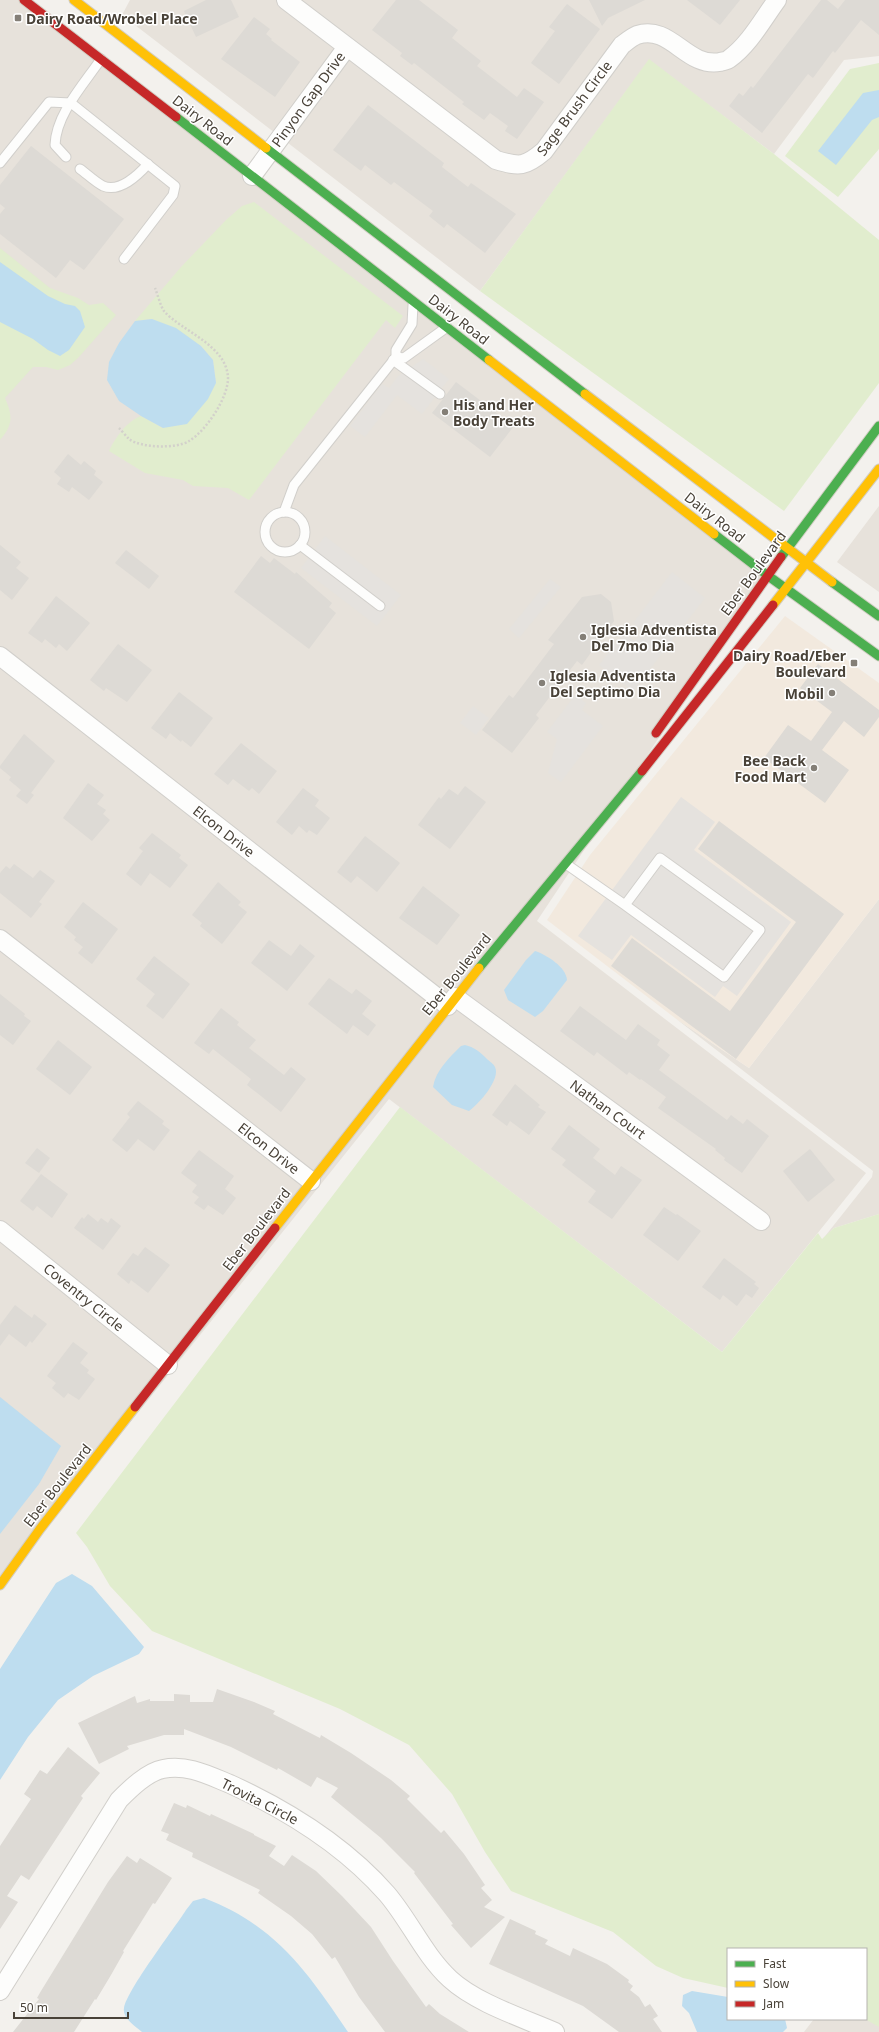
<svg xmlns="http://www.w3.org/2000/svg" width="879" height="2032" font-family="'Noto Sans',sans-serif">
<rect width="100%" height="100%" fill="#f3f1ed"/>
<!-- residential -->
<g fill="#e7e2db">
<polygon points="0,0 24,0 767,575 537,921 866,1173 722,1352 389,1099 0,1585"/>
<polygon points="130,0 879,0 879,56 844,60 774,154 649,60 480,291 122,15"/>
<polygon points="879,506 879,592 837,562"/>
<polygon points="879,899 879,1214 834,1228 822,1240 872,1177 873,1171 675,1018 749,1068"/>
<polygon points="879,1937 879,2032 804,2032 814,2019 866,2019"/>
</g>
<!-- commercial -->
<polygon fill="#f2e9de" points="785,616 879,683 879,899 749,1068 675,1018 547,920 590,855"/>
<!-- green -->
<g fill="#e1edce">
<polygon points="649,59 774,154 879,240 879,383 784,511 480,291"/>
<polygon points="879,63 879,149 838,197 785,156 850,69"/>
<path d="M254,202L403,316L395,328L386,320L249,500L228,488L193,486L183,480L145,473L109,451C115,438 127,421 141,416L163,428L216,383L213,360L201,346L152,319L135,321L181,267L226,220L242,206Z"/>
<path d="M0,248L50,288L78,298L89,305L103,303L116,315L78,358L70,365L58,370L46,367H33L5,398C13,416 13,425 0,440Z"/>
<polygon points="400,1107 722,1352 818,1233 822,1239 834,1228 879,1214 879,2027 865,2019 866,2019 866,1949 728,1949 728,1988 683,1978 656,1966 613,1932 511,1891 485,1852 452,1794 409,1745 340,1709 152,1631 110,1586 87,1547 76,1533"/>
</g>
<!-- parking -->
<g fill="#e5e2de">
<polygon points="423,359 449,379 422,414 397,395 365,437 350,426 382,384 389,388 398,376"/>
<polygon points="325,536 401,595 377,626 301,568"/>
<polygon points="672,572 705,598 633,691 599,665 624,633 635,641 643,631 633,623"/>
<polygon points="550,579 561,587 519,638 509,629"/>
<polygon points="575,695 586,703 582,710 603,726 561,782 548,773 557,739 547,732"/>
<polygon points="473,706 489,718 476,735 460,723"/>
<polygon points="681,797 715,822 694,850 791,922 737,996 723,986 715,997 631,935 612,960 578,936"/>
</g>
<!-- water -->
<g fill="#beddef">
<polygon points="879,90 879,117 872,120 836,165 818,151 863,93"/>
<polygon points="0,262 48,296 65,304 75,306 80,311 85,327 69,350 60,356 48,350 33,339 0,322"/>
<polygon points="152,319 176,328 201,346 213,360 216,383 208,399 187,424 163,428 141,416 119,401 107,380 109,362 119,343 135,321"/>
<path d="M535,951C547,955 566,967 567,980L543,1011L535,1017L508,1000L504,990L526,960Z"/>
<path d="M465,1045C474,1047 480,1052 486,1058C489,1061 494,1064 495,1067C501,1079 479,1104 469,1111L452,1105L433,1087C436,1070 449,1058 461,1046Z"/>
<polygon points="0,1397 61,1446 39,1484 0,1534"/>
<polygon points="72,1574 92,1586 144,1647 139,1654 93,1676 58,1700 28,1737 0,1780 0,1669 56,1583"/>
<path d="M204,1898C275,1925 307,1971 348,2032H142C135,2026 122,2018 124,2008C127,1990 174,1929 186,1910L193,1901Z"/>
<polygon points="692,1991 728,1997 728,2019 785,2019 787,2028 783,2032 697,2032 689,2013 682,2006 683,1995"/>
</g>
<!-- building -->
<g fill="#dddad5">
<polygon points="206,0 231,0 239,17 196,37 184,11"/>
<polygon points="396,0 419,0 458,30 452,38 481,61 477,66 517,97 524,88 544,102 517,139 505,131 508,126 490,113 484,120 462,104 464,102 414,63 412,65 400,56 402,53 372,30"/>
<polygon points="589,0 645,0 608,18 602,26"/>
<polygon points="687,0 740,0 720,25"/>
<polygon points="821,0 827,0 838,9 845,0 879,0 879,35 861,20 835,53 833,51 813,78 808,74 762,133 729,106 739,93 743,96 751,86 753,88"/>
<polygon points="567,4 600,29 559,84 531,63 555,31 549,27"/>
<polygon points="254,17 270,29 266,34 272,39 271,40 300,62 275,97 221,59"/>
<polygon points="368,105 444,163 442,167 468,187 471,183 516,214 485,253 447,224 444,228 429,216 433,211 394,182 391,185 365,165 361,171 333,150"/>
<polygon points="31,146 124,219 84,270 70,260 56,278 0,234 0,214 5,208 0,204 0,185"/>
<polygon points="456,382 514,426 490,457 432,413"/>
<polygon points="68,454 81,465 84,461 96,471 94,475 103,482 89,500 72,487 69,492 57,484 61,478 54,472"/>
<polygon points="0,545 21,562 16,568 29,578 12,600 0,590"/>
<polygon points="126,550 159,576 149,589 115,563"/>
<polygon points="261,556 270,563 274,558 295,574 296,572 332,603 329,607 336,613 309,649 234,592"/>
<polygon points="601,594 611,602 614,621 582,665 577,661 536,715 539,718 512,753 482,730 509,695 513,698 554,644 548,640 582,597"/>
<polygon points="56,596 90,623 67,651 59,644 56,648 45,639 42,643 28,633"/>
<polygon points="118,644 152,670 127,702 106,688 104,691 90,680"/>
<polygon points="818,664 879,710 879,717 864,737 844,721 822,750 849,770 825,803 764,758 788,725 811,741 832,712 800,688"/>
<polygon points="179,692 213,718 191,747 182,740 181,742 170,733 166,739 151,728"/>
<polygon points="24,734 55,761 31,793 34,795 27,804 16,796 21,790 9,780 11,777 0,768 0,766"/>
<polygon points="241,743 277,771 259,794 252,788 249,791 233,779 228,785 214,774"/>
<polygon points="88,783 104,795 97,804 106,810 103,814 110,820 92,841 63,818"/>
<polygon points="465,786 486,802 450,849 418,825 439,797 441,799 449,789 458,795"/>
<polygon points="303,788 319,800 315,806 330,818 317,835 309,830 307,833 299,826 292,835 276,822"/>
<polygon points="719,821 844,914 736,1059 611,966 632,938 730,1011 796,922 698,849"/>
<polygon points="152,833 181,855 179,858 188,865 170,888 150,873 141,886 126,874 143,851 139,848"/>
<polygon points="365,836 400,863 377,892 357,876 351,883 337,872"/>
<polygon points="14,864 33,878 40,870 55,881 39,902 42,904 31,918 0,893 0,873 6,866 10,869"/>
<polygon points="218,882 241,902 238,905 247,912 222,944 200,926 202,923 192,915"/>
<polygon points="423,886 460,915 437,945 399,918"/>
<polygon points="83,902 118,929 92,964 78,953 83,947 74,940 76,937 64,927"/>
<polygon points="269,940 291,956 300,944 315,956 287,991 251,963"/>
<polygon points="154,956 190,984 163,1019 146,1006 155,994 136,979"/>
<polygon points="329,978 352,994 356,989 372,1001 362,1014 376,1025 368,1036 353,1025 347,1034 308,1004"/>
<polygon points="0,994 25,1014 24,1016 31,1021 13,1045 0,1035"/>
<polygon points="580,1006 626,1040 638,1024 660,1040 657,1045 670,1055 659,1070 727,1120 731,1115 743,1124 747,1119 769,1136 742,1173 724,1160 725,1158 715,1150 716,1149 658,1108 666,1097 641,1079 640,1080 629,1072 627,1075 597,1052 594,1056 560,1031"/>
<polygon points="221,1008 239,1022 237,1025 256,1040 249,1048 284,1075 291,1067 306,1079 281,1112 247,1085 251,1079 213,1049 209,1054 194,1043"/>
<polygon points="58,1040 92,1067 70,1095 36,1069"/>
<polygon points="515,1084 540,1105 538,1107 546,1112 529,1135 510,1121 507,1126 492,1115"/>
<polygon points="138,1101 164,1121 162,1124 170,1130 154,1151 138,1139 127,1152 112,1140 130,1117 127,1114"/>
<polygon points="569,1125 600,1149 593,1158 615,1175 621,1166 642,1180 612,1219 588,1202 596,1191 562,1165 566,1160 551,1149"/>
<polygon points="37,1148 50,1158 39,1173 25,1163"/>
<polygon points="810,1149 835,1180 808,1202 783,1171"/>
<polygon points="199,1150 234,1176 225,1189 236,1198 223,1215 208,1205 204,1210 194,1203 199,1197 192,1192 197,1185 181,1173"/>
<polygon points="41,1174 68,1194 52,1218 37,1206 33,1211 20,1201"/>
<polygon points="664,1207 676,1215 677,1214 701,1231 678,1261 643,1235"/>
<polygon points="88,1214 98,1222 101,1218 108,1223 111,1218 121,1226 103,1250 74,1228 82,1217 84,1219"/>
<polygon points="145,1247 170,1265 148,1293 131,1280 129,1284 117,1274 133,1253 138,1256"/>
<polygon points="724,1258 756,1282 754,1284 759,1288 752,1298 746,1294 737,1306 723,1295 720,1300 702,1287"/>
<polygon points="15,1305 32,1318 34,1314 47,1324 32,1343 30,1341 26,1347 9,1334 0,1346 0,1325"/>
<polygon points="73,1342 88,1353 80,1363 89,1370 87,1373 95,1379 79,1400 68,1393 64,1398 52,1388 56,1383 47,1376"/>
<polygon points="217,1689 254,1702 275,1711 273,1714 320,1738 321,1735 351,1753 391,1780 410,1796 407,1799 441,1833 444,1830 464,1854 485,1885 481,1888 492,1900 484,1907 505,1917 471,1948 451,1925 453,1924 414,1873 415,1872 381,1838 331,1797 338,1788 317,1777 311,1787 278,1768 277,1770 231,1747 184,1729 184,1735 164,1735 127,1746 129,1749 99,1764 78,1723 135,1696 137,1703 150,1699 150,1701 174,1701 174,1694 190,1695 190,1702 213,1702"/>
<polygon points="68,1747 100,1773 81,1796 83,1798 29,1880 21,1875 7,1896 18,1902 0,1929 0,1846 31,1799 24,1794 40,1770 47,1774"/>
<polygon points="174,1803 186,1808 187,1805 210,1816 211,1814 254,1834 254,1835 276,1846 269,1856 284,1866 292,1855 316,1871 342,1896 371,1927 393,1961 426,2007 429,2004 440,2014 469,2032 385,2032 359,1997 335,1957 332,1959 312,1934 291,1916 258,1893 260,1890 192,1857 193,1853 166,1840 169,1834 161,1831"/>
<polygon points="127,1856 137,1863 140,1858 172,1878 155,1904 153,1903 123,1951 124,1952 111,1975 96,2000 95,1999 74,2032 13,2032 39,1999 37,1998 41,1991 108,1882"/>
<polygon points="510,1919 536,1931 535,1934 548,1940 545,1944 570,1956 573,1948 607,1964 629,1980 628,1982 633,1986 630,1990 639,1997 645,2007 650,2004 658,2016 653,2019 662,2032 619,2032 583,2006 489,1964"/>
</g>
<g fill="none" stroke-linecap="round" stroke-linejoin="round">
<defs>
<g id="lane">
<path d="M66,157L55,145C56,114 84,84 101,59"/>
<polyline points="0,163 49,102 71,103 175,186 173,195 124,259"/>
<path d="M80,169C87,174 95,182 103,186C120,193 138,175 148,164"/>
<polyline points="413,305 412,324 396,350 396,357 404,358 447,327"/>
<polyline points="393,360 440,394"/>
<polyline points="284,512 294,485 396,357"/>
<circle cx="285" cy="532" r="20"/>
<polyline points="300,545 380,606"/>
<polyline points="566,864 625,905 660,858 760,930 724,977 625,905"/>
</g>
<g id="street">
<path d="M286,0L496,160C520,167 525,167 544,151L622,45C626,42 632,37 637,35C671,24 686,68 720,62C723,61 727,61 729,59C749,45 763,19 777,0"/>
<polyline points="252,176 347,47"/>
<polyline points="0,656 448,1006"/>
<polyline points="0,939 311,1181"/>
<polyline points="455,997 761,1221"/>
<polyline points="0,1230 168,1365"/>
<path d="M0,1991L119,1800C130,1789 147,1772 163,1769C187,1764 208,1775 230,1784C289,1811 344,1845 387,1894C410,1921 424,1955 450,1979C476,2003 523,2018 555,2032"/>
</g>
<g id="fast">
<polyline points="176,117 489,360"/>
<polyline points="266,148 585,394"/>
<polyline points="714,534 767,575 879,656"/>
<polyline points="781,557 879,426"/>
<polyline points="832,582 879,616"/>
<polyline points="479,968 642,771"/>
</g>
<g id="slow">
<polyline points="74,0 266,148"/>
<polyline points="489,360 714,534"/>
<polyline points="585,394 832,582"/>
<polyline points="773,605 879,469"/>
<polyline points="275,1228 479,968"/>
<polyline points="0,1585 40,1529 135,1407"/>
</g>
<g id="jam">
<polyline points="24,0 176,117"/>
<polyline points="656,733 781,557"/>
<polyline points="642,771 773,605"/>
<polyline points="135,1407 275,1228"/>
</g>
</defs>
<!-- lane casing -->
<use href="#lane" stroke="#d1cfcb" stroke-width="11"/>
<!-- street casing -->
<use href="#street" stroke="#d1cfcb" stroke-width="20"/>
<!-- fast casing -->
<use href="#fast" stroke="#d2cec4" stroke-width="11"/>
<!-- slow casing -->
<use href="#slow" stroke="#d2cec4" stroke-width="11"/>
<!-- jam casing -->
<use href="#jam" stroke="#d2cec4" stroke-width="11"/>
<!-- path -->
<path stroke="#d3d1cb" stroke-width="2.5" stroke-dasharray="2 2" stroke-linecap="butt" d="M119,428C122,431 126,436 129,439C141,448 176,449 189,441C206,431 228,398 228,378C227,345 181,331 164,311C160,305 158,295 155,288"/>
<!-- lane -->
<use href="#lane" stroke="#fdfdfc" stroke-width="9"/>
<!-- street -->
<use href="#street" stroke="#fdfdfc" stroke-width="18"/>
<!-- fast -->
<use href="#fast" stroke="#4caf50" stroke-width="9"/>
<!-- slow -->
<use href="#slow" stroke="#ffc107" stroke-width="9"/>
<!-- jam -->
<use href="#jam" stroke="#c62828" stroke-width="9"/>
</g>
<!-- markers -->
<g fill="#847f77" stroke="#fff" stroke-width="1.5">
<rect x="14" y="14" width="8" height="8" rx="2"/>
<circle cx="445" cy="412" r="4"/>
<circle cx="583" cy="637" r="4"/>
<rect x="850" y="659" width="8" height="8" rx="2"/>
<circle cx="542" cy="683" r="4"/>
<circle cx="832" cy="693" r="4"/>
<circle cx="814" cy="768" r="4"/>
</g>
<g text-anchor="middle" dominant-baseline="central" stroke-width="3" stroke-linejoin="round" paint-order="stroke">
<!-- poi labels -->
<g font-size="14" font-weight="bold" fill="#494238" stroke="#fff" text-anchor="start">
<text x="26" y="18">Dairy Road/Wrobel Place</text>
<text x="453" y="404">His and Her<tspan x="453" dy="16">Body Treats</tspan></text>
<text x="591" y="629">Iglesia Adventista<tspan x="591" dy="16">Del 7mo Dia</tspan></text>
<text x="846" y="655" text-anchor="end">Dairy Road/Eber<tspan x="846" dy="16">Boulevard</tspan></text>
<text x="550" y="675">Iglesia Adventista<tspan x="550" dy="16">Del Septimo Dia</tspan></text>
<text x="824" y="693" text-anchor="end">Mobil</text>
<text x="806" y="760" text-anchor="end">Bee Back<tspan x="806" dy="16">Food Mart</tspan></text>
</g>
<!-- street labels -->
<g font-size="14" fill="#494238" stroke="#fff">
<text transform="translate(308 99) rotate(-54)">Pinyon Gap Drive</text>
<text transform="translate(574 108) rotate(-53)">Sage Brush Circle</text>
<text transform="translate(203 120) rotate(38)">Dairy Road</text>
<text transform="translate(459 319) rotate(38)">Dairy Road</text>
<text transform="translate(715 517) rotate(38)">Dairy Road</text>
<text transform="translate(753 573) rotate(-54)">Eber Boulevard</text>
<text transform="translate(224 831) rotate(38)">Elcon Drive</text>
<text transform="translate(456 974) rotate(-51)">Eber Boulevard</text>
<text transform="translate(608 1109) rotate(36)">Nathan Court</text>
<text transform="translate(269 1148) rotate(38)">Elcon Drive</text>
<text transform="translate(256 1229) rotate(-52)">Eber Boulevard</text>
<text transform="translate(84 1297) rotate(39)">Coventry Circle</text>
<text transform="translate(57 1485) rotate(-52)">Eber Boulevard</text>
<text transform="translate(260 1801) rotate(27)">Trovita Circle</text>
</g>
</g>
<!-- legend -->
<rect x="727" y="1948" width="140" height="72" fill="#ffffff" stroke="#b6b3af"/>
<rect x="735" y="1961" width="20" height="6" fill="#4caf50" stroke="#b6b3af"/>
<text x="763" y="1968" font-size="12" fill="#494238">Fast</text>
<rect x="735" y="1981" width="20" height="6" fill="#ffc107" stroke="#b6b3af"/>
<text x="763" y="1988" font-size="12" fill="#494238">Slow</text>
<rect x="735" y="2001" width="20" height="6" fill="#c62828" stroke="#b6b3af"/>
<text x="763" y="2008" font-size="12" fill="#494238">Jam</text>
<!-- scale -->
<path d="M14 2012v6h114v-6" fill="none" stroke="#494238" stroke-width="2"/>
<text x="20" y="2012" font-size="12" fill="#494238" stroke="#ffffff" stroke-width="3" paint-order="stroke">50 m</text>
</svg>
